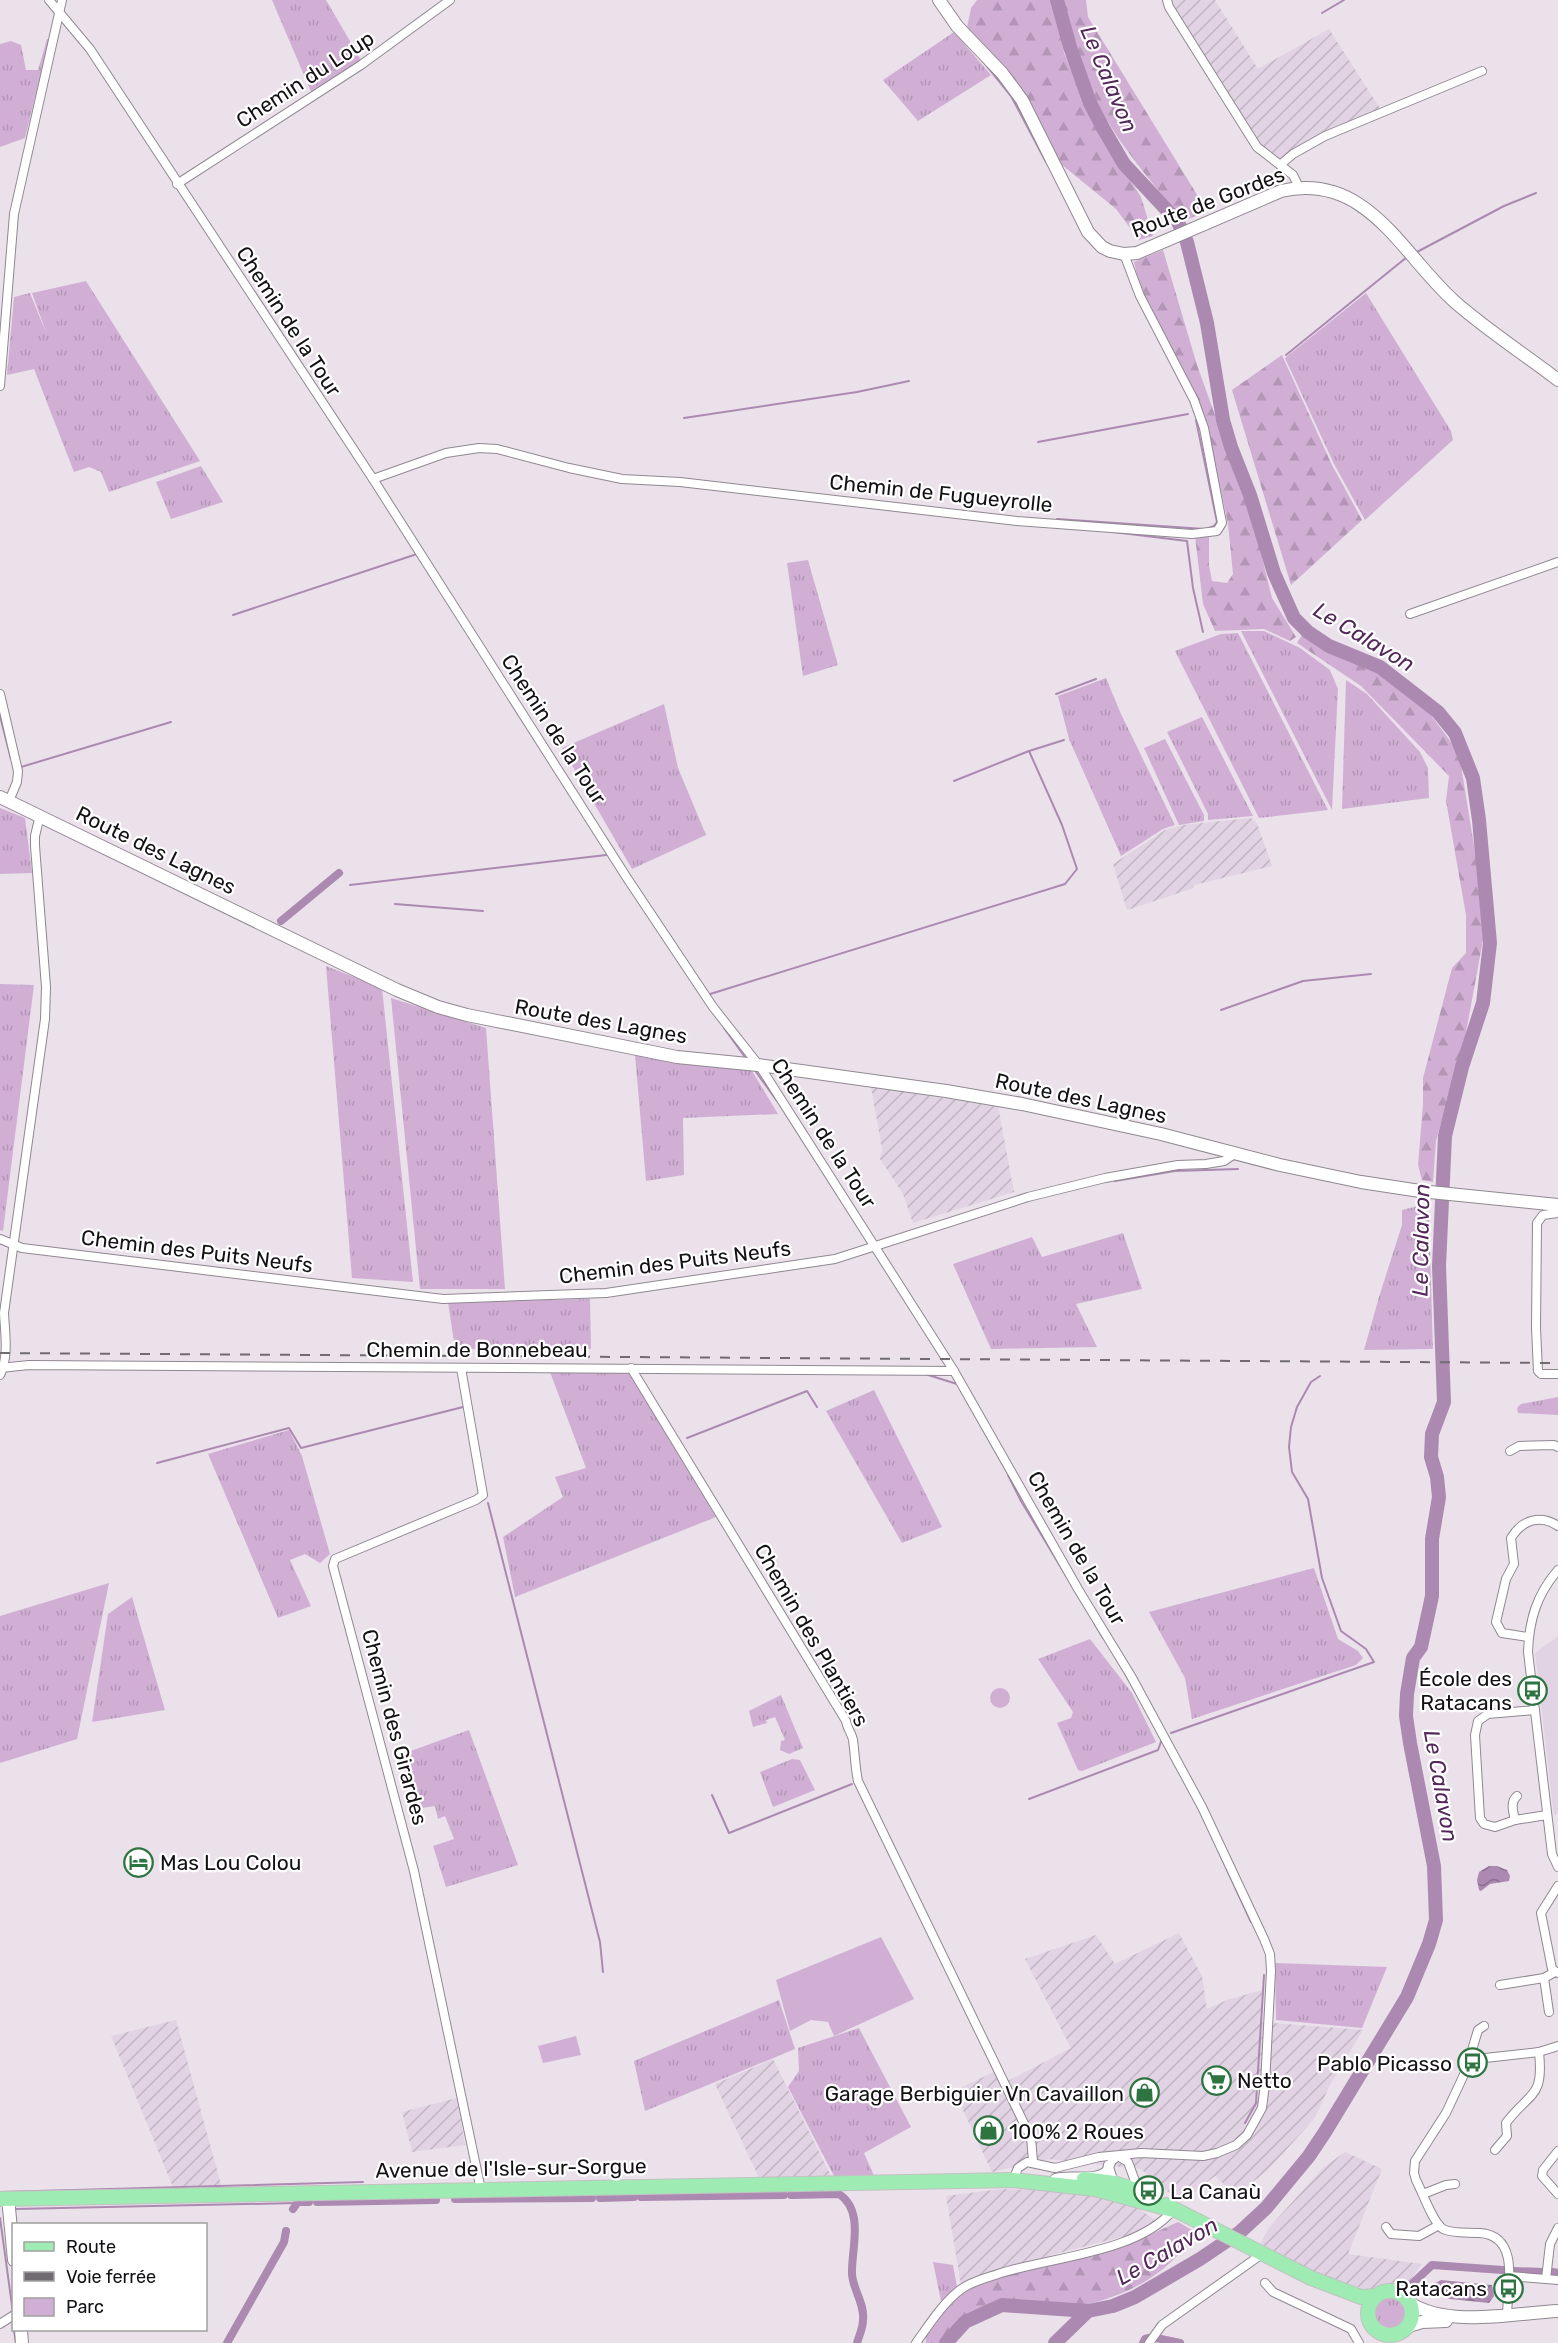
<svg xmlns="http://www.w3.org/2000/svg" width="1558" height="2343" font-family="Rubik,sans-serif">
<defs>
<pattern id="industrial-furrows" width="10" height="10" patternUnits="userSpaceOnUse" patternTransform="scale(1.5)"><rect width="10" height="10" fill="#e1d3e3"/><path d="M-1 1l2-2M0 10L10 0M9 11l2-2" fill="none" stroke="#c0b4c2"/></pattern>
<pattern id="grass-tufts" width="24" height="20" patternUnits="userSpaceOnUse" patternTransform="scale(1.5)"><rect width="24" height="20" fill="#d1afd5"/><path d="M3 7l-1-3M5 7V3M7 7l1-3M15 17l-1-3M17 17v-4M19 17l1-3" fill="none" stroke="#b396b6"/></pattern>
<pattern id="forest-firs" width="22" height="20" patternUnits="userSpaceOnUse" patternTransform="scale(1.5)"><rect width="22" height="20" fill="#d1afd5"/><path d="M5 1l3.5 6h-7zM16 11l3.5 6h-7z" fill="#b396b6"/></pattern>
<pattern id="water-waves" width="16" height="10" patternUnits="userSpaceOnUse" patternTransform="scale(1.5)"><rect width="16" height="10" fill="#ac89b1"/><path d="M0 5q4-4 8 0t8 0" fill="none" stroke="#8b6f8f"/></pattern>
</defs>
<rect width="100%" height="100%" fill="#eae1eb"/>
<!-- built -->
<polygon fill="#e1d3e3" points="1558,1636 1558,1813 1554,1816 1535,1653"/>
<!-- industrial -->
<g fill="url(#industrial-furrows)">
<polygon points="1169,0 1215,0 1258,69 1329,29 1381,110 1290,151 1280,160 1261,145"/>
<polygon points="1251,818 1257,823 1272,866 1194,885 1194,888 1127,910 1113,864 1165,830 1183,825"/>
<polygon points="871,1087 998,1106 1014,1192 913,1223 903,1194 880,1159 882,1149"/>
<polygon points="1179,1933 1202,1976 1207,2009 1227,2000 1262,1990 1260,2022 1363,2030 1330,2085 1314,2119 1268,2170 1236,2195 1215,2176 1181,2203 1141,2169 1048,2159 992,2172 954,2091 1002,2068 1008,2081 1071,2048 1025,1959 1096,1935 1115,1964"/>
<polygon points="176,2020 222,2188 173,2187 111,2036"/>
<polygon points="773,2059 831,2176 759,2178 715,2084"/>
<polygon points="457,2098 465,2145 412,2152 402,2112"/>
<polygon points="1345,2152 1382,2169 1348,2254 1422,2264 1405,2287 1386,2283 1368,2290 1321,2275 1261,2244 1267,2230 1323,2168"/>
<polygon points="1001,2189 1068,2191 1132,2204 1158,2222 1133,2234 1002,2268 961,2285 946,2196"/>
</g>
<!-- grass -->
<g fill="url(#grass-tufts)">
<polygon points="272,0 326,0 361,60 312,94"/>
<polygon points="954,32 991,75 918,121 883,80"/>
<polygon points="47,39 49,40 25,138 0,147 0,44 11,41 21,45 26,70 38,70"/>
<polygon points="86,281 200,461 109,492 101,472 89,467 74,472 34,369 7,375 14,297 30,293 47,335 32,293"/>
<polygon points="1366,293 1451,431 1453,440 1365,520 1334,464 1285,358"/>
<polygon points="201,466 223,502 171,519 156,482"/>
<polygon points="808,560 838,665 803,676 787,563"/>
<polygon points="1241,631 1264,631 1300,648 1330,670 1338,689 1332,810"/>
<polygon points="1238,633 1328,810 1259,818 1175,651 1221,634"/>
<polygon points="1106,678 1121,714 1175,825 1163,829 1121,856 1069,739 1058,696"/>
<polygon points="1346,680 1367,694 1420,752 1428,768 1429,798 1342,809"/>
<polygon points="664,704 678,768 706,835 632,869 562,748"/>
<polygon points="1202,717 1253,816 1208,820 1208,814 1167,732"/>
<polygon points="1165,739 1204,815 1204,821 1179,825 1144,748"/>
<polygon points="0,808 25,818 32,873 0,874"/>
<polygon points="326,966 382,988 413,1282 352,1278"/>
<polygon points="0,984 34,985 3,1231 0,1230"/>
<polygon points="391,998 486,1028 505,1289 420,1289"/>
<polygon points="635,1055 752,1071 778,1114 683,1118 684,1175 646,1181"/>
<polygon points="1426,1204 1429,1219 1433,1349 1364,1350 1379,1297 1402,1225 1402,1210"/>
<polygon points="1123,1233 1142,1289 1076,1304 1097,1347 991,1349 953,1264 1032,1237 1042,1257"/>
<polygon points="590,1299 591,1349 455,1349 448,1302"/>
<polygon points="628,1371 716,1517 515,1597 503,1537 563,1497 555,1477 586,1468 550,1372"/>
<polygon points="874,1390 942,1527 902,1543 826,1411"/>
<polygon points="1558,1397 1558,1415 1518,1413 1517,1408 1521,1404"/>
<polygon points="289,1430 302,1456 330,1554 320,1563 305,1554 290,1560 311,1606 278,1618 208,1454"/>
<polygon points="1314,1568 1338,1639 1358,1651 1363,1658 1356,1665 1192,1719 1185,1678 1149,1612"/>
<polygon points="109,1583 77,1739 0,1763 0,1616"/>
<polygon points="132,1597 165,1710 92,1722 108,1614"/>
<polygon points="1090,1639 1132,1693 1156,1742 1082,1771 1078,1770 1057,1723 1071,1718 1073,1712 1038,1659"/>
<polygon points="781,1695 803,1748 789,1754 780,1750 781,1741 785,1740 775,1717 766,1720 767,1723 753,1727 749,1711"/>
<polygon points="469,1730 518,1865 446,1887 433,1846 454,1839 445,1816 438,1819 435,1806 422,1808 405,1753"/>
<polygon points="792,1759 800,1760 815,1790 773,1807 760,1772"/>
<polygon points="1275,1963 1387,1967 1362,2028 1276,2020"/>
<polygon points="779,2000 795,2049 645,2111 634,2061"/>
<polygon points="859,2028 911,2127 864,2153 875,2178 835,2178 788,2087 799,2071 798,2048"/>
<polygon points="933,2262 953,2265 957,2287 941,2301"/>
<circle cx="1389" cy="2313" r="16"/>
</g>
<!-- forest -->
<g fill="url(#forest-firs)">
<polygon points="977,0 1053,0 1064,53 1092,120 1141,197 1153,236 1139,240 1116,209 1056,160 1023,91 967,28 971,8"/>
<path d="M1064,0H1086L1088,17L1207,211L1184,221C1141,170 1094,116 1075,50C1070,34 1068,17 1064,0Z"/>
<polygon points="1163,250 1197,365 1253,521 1272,598 1296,637 1290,641 1264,629 1215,631 1203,604 1195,536 1209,535 1209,566 1212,581 1227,583 1233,574 1228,524 1207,427 1139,285 1134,262"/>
<polygon points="1282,355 1331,463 1362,520 1291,585 1232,390"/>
<polygon points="1302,635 1342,657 1386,674 1428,711 1459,753 1476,858 1483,940 1464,1043 1436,1141 1433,1182 1422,1180 1418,1165 1423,1104 1423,1078 1452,968 1466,953 1466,915 1446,801 1449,776 1361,686 1297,643"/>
<path d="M1178,2222L1199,2234C1186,2246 1173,2262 1159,2272C1138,2288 1113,2298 1088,2304C1066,2309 1041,2302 1019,2300C992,2298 957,2322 942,2343H926V2335L950,2303L973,2287L1027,2270L1125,2246Z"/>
</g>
<!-- green -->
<g fill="#d1afd5">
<circle cx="1000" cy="1698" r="10"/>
<polygon points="881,1937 914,1999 834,2036 828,2022 811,2020 790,2031 776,1980"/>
<polygon points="576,2036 581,2055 543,2063 538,2046"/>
</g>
<!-- water -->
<g fill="url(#water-waves)">
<polygon points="1489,1866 1497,1866 1507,1870 1510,1876 1509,1881 1490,1884 1481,1891 1479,1890 1477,1880 1479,1872"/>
<polygon points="1441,2280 1492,2285 1494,2296 1489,2303 1450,2299 1430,2293 1432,2285"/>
</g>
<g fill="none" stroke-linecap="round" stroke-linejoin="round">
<!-- stream -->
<g stroke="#ac89b1" stroke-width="2">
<polyline points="1322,13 1344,0"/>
<polyline points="982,60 1011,96 1046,162"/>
<polyline points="1415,253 1504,206 1536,193"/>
<polyline points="1286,355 1407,257"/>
<polyline points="684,418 857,392 909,381"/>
<polyline points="1196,420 1217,522 1214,526 1209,528"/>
<polyline points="1038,442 1188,414"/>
<polyline points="1057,519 1204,529"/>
<polyline points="1113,532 1187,541 1193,588 1203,632"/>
<polyline points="233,615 417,554"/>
<polyline points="1056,694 1096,679"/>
<polyline points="0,716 11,759"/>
<polyline points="21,767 171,722"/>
<polyline points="954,781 1029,751"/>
<polyline points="350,885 606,855"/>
<polyline points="395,904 483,911"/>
<polyline points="707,995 1065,884 1077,869 1062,825 1029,751 1064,740"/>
<polyline points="1221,1010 1303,981 1371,974"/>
<polyline points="724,1028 747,1060"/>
<polyline points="754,1069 777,1101"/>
<polyline points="1115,1181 1175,1171 1238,1169"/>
<polyline points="925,1374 957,1384"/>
<polyline points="687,1438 807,1391 817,1407"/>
<polyline points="157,1463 289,1428 301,1448 463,1407"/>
<polyline points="1008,1475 1021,1501 1068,1579"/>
<polyline points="488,1503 600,1942 603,1972"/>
<polyline points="1094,1623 1103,1638"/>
<polyline points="1116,1658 1130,1682"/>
<polyline points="1171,1733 1374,1662 1366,1649 1341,1631 1322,1578 1308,1499 1292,1472 1289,1447 1291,1427 1297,1407 1311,1382 1320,1376"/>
<polyline points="712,1795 729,1833 852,1784"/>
<polyline points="1029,1799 1158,1750 1162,1739"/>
<polyline points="1218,1850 1251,1922"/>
<polyline points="1245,2123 1256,2103 1264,1975"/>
<polyline points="0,2192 363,2182"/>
<polyline points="15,2209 296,2203"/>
<polyline points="0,2218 13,2313"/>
<polyline points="14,2330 16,2343"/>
</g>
<!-- canal -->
<g stroke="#ac89b1" stroke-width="8">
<polyline points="281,921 339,873"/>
<path d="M791,2195L839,2194C865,2211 851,2250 852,2274C853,2290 865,2304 863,2320C863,2328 859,2336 857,2343"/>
<polyline points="641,2197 784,2195"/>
<polyline points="600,2198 634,2197"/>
<polyline points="455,2199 592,2198"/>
<polyline points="317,2202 436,2200"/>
<polyline points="293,2209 298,2202 309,2202"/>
<polyline points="1514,2271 1543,2272"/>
<polyline points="1553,2272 1558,2273"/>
<polyline points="1413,2283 1432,2265 1503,2270"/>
<polyline points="1156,2338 1180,2343"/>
<polyline points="227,2343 284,2242 286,2231"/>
<polyline points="1143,2343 1145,2339 1149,2338"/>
</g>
<!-- river -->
<g stroke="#ac89b1" stroke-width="14">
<polyline points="946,2343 965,2322 1002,2305 1088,2311 1113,2306 1135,2297 1200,2259 1240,2232 1266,2208 1309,2156 1325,2132 1407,1997 1429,1944 1436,1920 1434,1866 1410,1743 1406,1716 1407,1694 1413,1658 1421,1647 1432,1596 1432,1539 1439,1497 1437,1477 1431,1457 1432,1434 1444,1402 1439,1266 1445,1136 1462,1067 1483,1003 1490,943 1479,820 1473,778 1455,733 1438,712 1380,667 1329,646 1308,632 1294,618 1274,573 1250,495 1231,447 1223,420 1207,323 1187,242 1178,222 1124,164 1103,128 1090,103 1070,47 1057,0"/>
<polyline points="1055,2343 1088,2311"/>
</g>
<defs>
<g id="street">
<polyline points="49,0 90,49 373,479 627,878 713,1007 761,1068 954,1371 1078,1589 1131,1676 1202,1807 1264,1939 1270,1954 1271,1971 1265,2084 1262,2108 1247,2135 1236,2145 1217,2153 1203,2156 1141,2153 1099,2157 1055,2168 1027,2162 1018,2168 1013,2180"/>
<polyline points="1167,0 1169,7 1257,147 1293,175 1299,187"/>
<polyline points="1280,165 1293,154 1325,136 1482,71"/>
<polyline points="177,184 361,65 450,0"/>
<polyline points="0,386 14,214 62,0"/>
<polyline points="373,479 446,453 479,448 497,449 569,468 622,479 680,482 1017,521 1192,534 1217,531 1222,523 1204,428 1194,400 1140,296 1124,254"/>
<polyline points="1410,614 1558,562"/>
<polyline points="0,694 18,771 17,782 9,801"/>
<polyline points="1558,1213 1543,1215 1537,1223 1536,1328 1538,1371 1541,1374 1558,1374"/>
<polyline points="0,1239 22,1248 443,1299 606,1293 835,1259 1028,1197 1105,1178 1178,1165 1206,1164 1224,1161 1236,1153"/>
<polyline points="0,1368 29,1365 954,1371"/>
<polyline points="461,1368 483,1495 476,1500 335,1559 333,1566 414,1871 481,2190"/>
<path d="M631,1368L846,1721C847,1728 852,1734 853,1740C855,1754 855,1767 858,1781L1031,2138L1033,2161"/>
<path d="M0,1375C9,1357 5,1333 4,1313L45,1019L46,987L35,846V836L40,815"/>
<polyline points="1510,1451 1519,1446 1554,1445 1558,1447"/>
<path d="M1558,1570C1537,1594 1529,1620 1528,1652L1552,1854L1558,1867"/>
<path d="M1528,1637L1502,1633L1496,1622L1506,1579L1514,1564L1511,1538C1522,1520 1540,1514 1558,1526"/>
<polyline points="1535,1710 1488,1714 1478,1721 1475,1735 1480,1818 1484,1824 1495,1827 1515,1820 1547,1815"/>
<path d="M1515,1820C1513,1811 1510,1802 1517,1796"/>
<polyline points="1558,1886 1541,1913 1552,1969 1558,1973"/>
<polyline points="1544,1978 1549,2012"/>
<polyline points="1500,1985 1544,1978 1555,1972"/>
<polyline points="1478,2060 1472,2050 1478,2030 1484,2026"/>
<path d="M1495,2150L1507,2136L1506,2123C1530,2091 1544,2099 1539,2052"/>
<polyline points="1558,2151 1543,2170 1542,2176 1558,2194"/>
<path d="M1055,2178C1071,2173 1096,2182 1107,2170L1108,2165"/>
<polyline points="1115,2186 1109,2167 1112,2161 1118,2156 1128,2162 1135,2181 1157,2199"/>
<polyline points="1423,2194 1446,2185 1455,2184"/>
<polyline points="1386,2227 1391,2234 1419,2236 1439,2225"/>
<polyline points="1509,2276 1558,2280"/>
<polyline points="1546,2279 1550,2244 1558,2228"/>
<polyline points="1265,2283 1273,2292 1351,2329 1359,2343"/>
<path d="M1507,2314C1508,2286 1520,2236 1480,2233C1469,2232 1452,2234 1443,2229C1433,2223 1422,2191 1416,2180L1414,2173L1415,2161L1446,2113L1468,2066L1485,2058L1539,2052L1558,2046"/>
<polyline points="0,2324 14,2315"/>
<path d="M916,2343C929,2325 942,2304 960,2290C970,2282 986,2278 998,2274C1050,2257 1138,2253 1173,2210"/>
<polyline points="1149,2343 1162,2325 1262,2254"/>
</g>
<g id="secondary">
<path d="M939,0L957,26L1002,73L1022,100L1088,232L1102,247L1110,251L1124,254L1137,253L1281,191C1367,171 1402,255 1455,302C1487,330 1524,354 1558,380"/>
<polyline points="0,797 397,990 438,1007 467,1015 677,1057 758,1065 946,1091 1022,1104 1161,1134 1280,1165 1361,1182 1420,1191 1558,1205"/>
<polyline points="8,2198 14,2260"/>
<path d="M1410,2303C1448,2328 1514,2313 1558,2311"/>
<polyline points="1409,2326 1422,2322 1446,2321"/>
<polyline points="21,2330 22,2343"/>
</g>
<g id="primary">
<polyline points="1084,2179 1114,2183 1142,2192"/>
<polyline points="0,2199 1013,2180 1095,2189 1173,2210"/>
<polyline points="1166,2205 1311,2278 1361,2297 1375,2296"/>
<circle cx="1390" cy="2313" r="22"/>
</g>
</defs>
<!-- street casing -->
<use href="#street" stroke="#908891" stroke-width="10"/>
<!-- secondary casing -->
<use href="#secondary" stroke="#908891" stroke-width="14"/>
<!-- primary casing -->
<use href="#primary" stroke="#c2c1c2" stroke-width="16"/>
<!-- street -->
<use href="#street" stroke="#fff" stroke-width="8"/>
<!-- secondary -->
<use href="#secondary" stroke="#fff" stroke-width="12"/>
<!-- primary -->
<use href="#primary" stroke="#9eecb3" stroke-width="14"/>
<!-- rail -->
<polyline stroke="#706b71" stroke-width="2" stroke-dasharray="10 10" stroke-linecap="butt" points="0,1353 1558,1363"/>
</g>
<!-- icons -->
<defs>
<symbol id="bus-ring" viewBox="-11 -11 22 22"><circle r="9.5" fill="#fff" stroke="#2d7440" stroke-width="1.5"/><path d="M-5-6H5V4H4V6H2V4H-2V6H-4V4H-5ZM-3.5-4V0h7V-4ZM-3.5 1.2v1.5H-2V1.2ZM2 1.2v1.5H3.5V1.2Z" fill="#2d7440"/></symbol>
<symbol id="hotel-ring" viewBox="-11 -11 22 22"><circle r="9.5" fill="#fff" stroke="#2d7440" stroke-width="1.5"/><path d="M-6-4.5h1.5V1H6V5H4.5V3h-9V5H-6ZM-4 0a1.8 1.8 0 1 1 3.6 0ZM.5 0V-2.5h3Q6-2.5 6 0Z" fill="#2d7440"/></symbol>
<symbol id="supermarket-ring" viewBox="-11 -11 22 22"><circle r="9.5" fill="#fff" stroke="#2d7440" stroke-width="1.5"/><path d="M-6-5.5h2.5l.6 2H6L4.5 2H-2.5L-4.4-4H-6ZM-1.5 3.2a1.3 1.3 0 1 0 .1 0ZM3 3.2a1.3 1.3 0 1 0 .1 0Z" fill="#2d7440"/></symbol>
<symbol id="shop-ring" viewBox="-11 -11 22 22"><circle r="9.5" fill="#fff" stroke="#2d7440" stroke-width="1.5"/><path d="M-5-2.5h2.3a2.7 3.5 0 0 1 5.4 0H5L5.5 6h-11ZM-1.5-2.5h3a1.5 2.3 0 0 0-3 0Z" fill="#2d7440"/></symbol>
</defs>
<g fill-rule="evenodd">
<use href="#bus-ring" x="1516" y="1674" width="33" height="33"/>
<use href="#hotel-ring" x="122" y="1846" width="33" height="33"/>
<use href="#bus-ring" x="1456" y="2046" width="33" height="33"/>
<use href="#supermarket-ring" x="1200" y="2064" width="33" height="33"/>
<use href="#shop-ring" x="1128" y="2076" width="33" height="33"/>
<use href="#shop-ring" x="972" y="2114" width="33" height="33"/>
<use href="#bus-ring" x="1132" y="2174" width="33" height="33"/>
<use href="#bus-ring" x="1492" y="2272" width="33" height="33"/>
</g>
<g text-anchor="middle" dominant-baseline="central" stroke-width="4.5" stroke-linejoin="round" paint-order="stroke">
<!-- street labels -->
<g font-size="21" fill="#141115" stroke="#fff">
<text transform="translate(305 79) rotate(-33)">Chemin du Loup</text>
<text transform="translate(1208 202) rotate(-21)">Route de Gordes</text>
<text transform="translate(289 321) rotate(57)">Chemin de la Tour</text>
<text transform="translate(941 493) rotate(6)">Chemin de Fugueyrolle</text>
<text transform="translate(554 729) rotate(57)">Chemin de la Tour</text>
<text transform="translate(156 850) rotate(26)">Route des Lagnes</text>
<text transform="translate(601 1021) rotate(10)">Route des Lagnes</text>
<text transform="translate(1081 1098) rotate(12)">Route des Lagnes</text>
<text transform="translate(824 1133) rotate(57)">Chemin de la Tour</text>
<text transform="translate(197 1251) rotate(7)">Chemin des Puits Neufs</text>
<text transform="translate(675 1262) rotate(-7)">Chemin des Puits Neufs</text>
<text x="477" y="1349">Chemin de Bonnebeau</text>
<text transform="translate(1077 1548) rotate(60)">Chemin de la Tour</text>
<text transform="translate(812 1635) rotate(60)">Chemin des Plantiers</text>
<text transform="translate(395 1727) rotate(75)">Chemin des Girardes</text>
<text transform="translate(511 2168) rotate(-1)">Avenue de l'Isle-sur-Sorgue</text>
</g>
<!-- poi labels -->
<g font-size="21" fill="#141115" stroke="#fff" text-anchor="end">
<text x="1512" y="1678">École des<tspan x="1512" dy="24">Ratacans</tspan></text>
<text x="160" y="1862" text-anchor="start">Mas Lou Colou</text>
<text x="1452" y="2063">Pablo Picasso</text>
<text x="1237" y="2080" text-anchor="start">Netto</text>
<text x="1124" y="2093">Garage Berbiguier Vn Cavaillon</text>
<text x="1009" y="2131" text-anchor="start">100% 2 Roues</text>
<text x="1170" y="2191" text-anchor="start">La Canaù</text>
<text x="1487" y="2288">Ratacans</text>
</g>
<!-- water labels -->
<g font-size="22" font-style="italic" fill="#532759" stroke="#fff">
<text transform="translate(1109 79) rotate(67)">Le Calavon</text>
<text transform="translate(1364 637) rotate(31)">Le Calavon</text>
<text transform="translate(1421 1240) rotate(-89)">Le Calavon</text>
<text transform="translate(1441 1786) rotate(80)">Le Calavon</text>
<text transform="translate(1167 2251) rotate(-30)">Le Calavon</text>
</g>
</g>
<!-- legend -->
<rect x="12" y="2223" width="195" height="108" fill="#ffffff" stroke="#a1a0a1" stroke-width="1.5"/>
<rect x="24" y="2242" width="30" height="9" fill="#9eecb3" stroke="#a1a0a1" stroke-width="1.5"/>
<text x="66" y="2253" font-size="18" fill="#141115">Route</text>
<rect x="24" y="2272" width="30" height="9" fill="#706b71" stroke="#a1a0a1" stroke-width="1.5"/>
<text x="66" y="2283" font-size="18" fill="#141115">Voie ferrée</text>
<rect x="24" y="2298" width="30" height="18" fill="#d1afd5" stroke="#a1a0a1" stroke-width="1.5"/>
<text x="66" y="2313" font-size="18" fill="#141115">Parc</text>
</svg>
